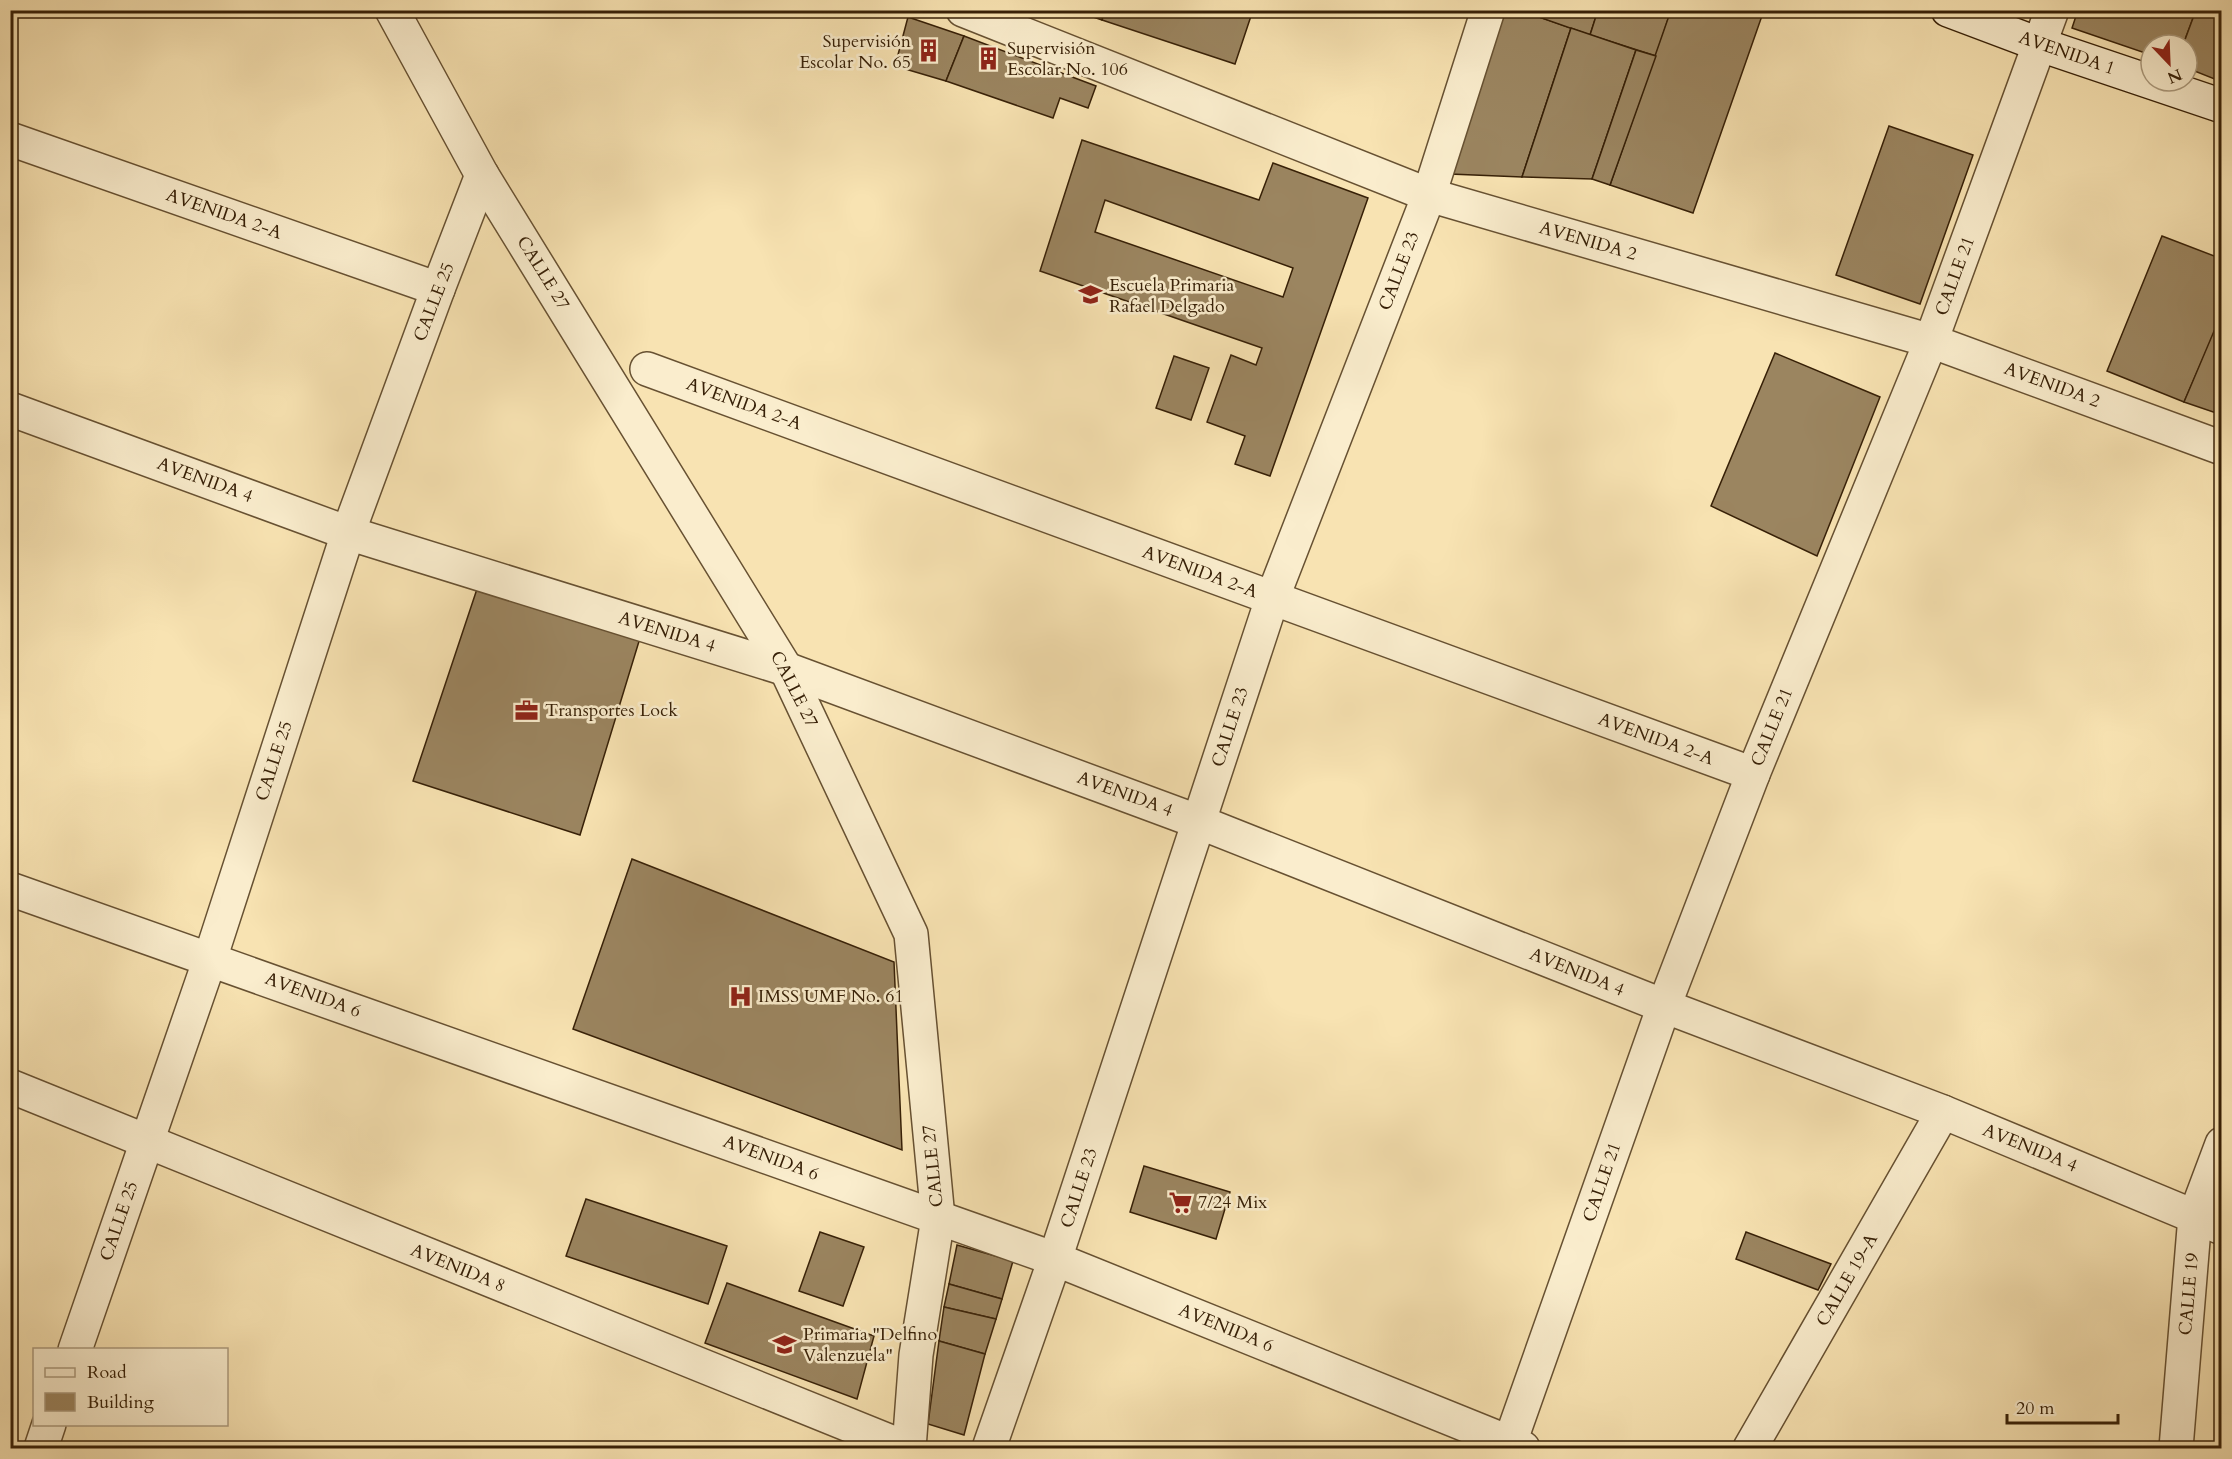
<svg xmlns="http://www.w3.org/2000/svg" width="2232" height="1459" font-family="Cardo,serif">
<rect width="100%" height="100%" fill="#f8e3b2"/>
<filter id="stains"><feTurbulence type="fractalNoise" baseFrequency=".00333" numOctaves="4"/><feColorMatrix values="0 0 0 0 .2 0 0 0 0 .09 0 0 0 0 .02 0 0 0 .5 -.17"/></filter>
<radialGradient id="worn" r=".72"><stop offset=".6" stop-color="#630" stop-opacity="0"/><stop offset="1" stop-color="#630" stop-opacity=".3"/></radialGradient>
<!-- building -->
<g fill="#9b8560" stroke="#372007" stroke-width="1.5" fill-rule="evenodd">
<polygon points="1073,10 1105,10 1102,20"/>
<polygon points="1105,10 1253,10 1235,64 1102,20"/>
<polygon points="1503,10 1519,10 1571,28 1522,177 1450,174"/>
<polygon points="1519,10 1598,10 1590,35"/>
<polygon points="1598,10 1671,10 1656,56 1590,35"/>
<polygon points="1671,10 1764,10 1693,213 1610,185"/>
<polygon points="2078,10 2196,10 2183,45 2151,45 2151,55 2072,28"/>
<polygon points="2196,10 2222,10 2222,82 2187,68 2187,45 2183,45"/>
<polygon points="908,17 964,36 946,81 895,66"/>
<polygon points="1571,28 1636,50 1592,179 1522,177"/>
<polygon points="964,36 1096,86 1088,108 1060,98 1053,118 946,81"/>
<polygon points="1636,50 1656,56 1610,185 1592,179"/>
<polygon points="1889,126 1973,155 1920,304 1836,275"/>
<path d="M1082,140L1259,200L1273,163L1368,198L1270,476L1235,464L1245,436L1207,422L1231,355L1256,365L1262,348L1040,271ZM1105,200L1293,268L1283,297L1095,232Z"/>
<polygon points="2162,236 2222,259 2222,315 2184,402 2107,371"/>
<polygon points="2220,317 2222,318 2222,415 2184,402"/>
<polygon points="1775,353 1880,397 1817,556 1711,506"/>
<polygon points="1174,356 1209,368 1191,420 1156,408"/>
<polygon points="478,586 640,638 580,835 413,781"/>
<polygon points="632,859 894,962 902,1150 573,1029"/>
<polygon points="1144,1166 1230,1192 1216,1239 1130,1212"/>
<polygon points="586,1199 727,1246 708,1304 566,1256"/>
<polygon points="820,1232 864,1247 843,1306 799,1291"/>
<polygon points="1746,1232 1831,1264 1818,1290 1736,1259"/>
<polygon points="957,1245 1013,1261 1002,1299 949,1284"/>
<polygon points="727,1283 874,1336 857,1399 705,1343"/>
<polygon points="949,1284 1002,1299 996,1319 944,1307"/>
<polygon points="944,1307 996,1319 985,1354 939,1341"/>
<polygon points="939,1341 985,1354 964,1435 928,1424"/>
</g>
<g fill="none" stroke-linecap="round" stroke-linejoin="round">
<defs>
<g id="street">
<polyline points="392,10 482,175 786,669 911,934 938,1218 916,1355 909,1448"/>
<polyline points="963,10 1429,195 1931,341 2222,448"/>
<polyline points="10,139 438,289"/>
<polyline points="647,369 1753,774"/>
<polyline points="10,409 348,533 786,669 1199,822 1664,1006 1943,1112 2222,1228"/>
<polyline points="10,889 1055,1259 1523,1448"/>
<polyline points="10,1086 906,1448"/>
<polyline points="75,1350 210,959 348,533 438,289 482,175"/>
<polyline points="41,1448 49,1424"/>
<polyline points="989,1448 1055,1259 1272,599 1429,195 1488,10"/>
<polyline points="1508,1448 1664,1006 1753,774 1931,341 2052,10"/>
<polyline points="1750,1448 1943,1112"/>
<polyline points="2176,1448 2195,1216 2222,1144"/>
</g>
<polyline id="secondary" points="1948,10 2041,45 2222,106"/>
</defs>
<!-- street casing -->
<use href="#street" stroke="#675132" stroke-width="36"/>
<!-- secondary casing -->
<use href="#secondary" stroke="#372007" stroke-width="36"/>
<!-- street -->
<use href="#street" stroke="#faedcd" stroke-width="33"/>
<!-- secondary -->
<use href="#secondary" stroke="#faedcd" stroke-width="33"/>
</g>
<!-- icons -->
<defs>
<symbol id="building-bare" viewBox="-9 -9 18 18"><path d="M-4-6H4V6H1V3H-1V6H-4ZM-2.5-4.3h1.7v1.8h-1.7ZM.8-4.3h1.7v1.8H.8ZM-2.5-1h1.7V.8h-1.7ZM.8-1h1.7V.8H.8Z" fill="#8f2418" stroke="#faedcd" stroke-width="2.5" paint-order="stroke"/></symbol>
<symbol id="school-bare" viewBox="-9 -9 18 18"><path d="M0-5L7-2L0 1L-7-2ZM-4 1L0 2.5L4 1V4Q0 6-4 4Z" fill="#8f2418" stroke="#faedcd" stroke-width="2.5" paint-order="stroke"/></symbol>
<symbol id="office-bare" viewBox="-9 -9 18 18"><path d="M-6-3h4V-5.5h4V-3h4V5H-6ZM-1-4.5V-3h2v-1.5ZM-6 0V1H6V0Z" fill="#8f2418" stroke="#faedcd" stroke-width="2.5" paint-order="stroke"/></symbol>
<symbol id="hospital-bare" viewBox="-9 -9 18 18"><path d="M-5-5h3v3.5h4V-5h3V5h-3V1.5h-4V5h-3Z" fill="#8f2418" stroke="#faedcd" stroke-width="2.5" paint-order="stroke"/></symbol>
<symbol id="supermarket-bare" viewBox="-9 -9 18 18"><path d="M-6-5.5h2.5l.6 2H6L4.5 2H-2.5L-4.4-4H-6ZM-1.5 3.2a1.3 1.3 0 1 0 .1 0ZM3 3.2a1.3 1.3 0 1 0 .1 0Z" fill="#8f2418" stroke="#faedcd" stroke-width="2.5" paint-order="stroke"/></symbol>
</defs>
<g fill-rule="evenodd">
<use href="#building-bare" x="912" y="34" width="33" height="33"/>
<use href="#building-bare" x="972" y="42" width="33" height="33"/>
<use href="#school-bare" x="1074" y="278" width="33" height="33"/>
<use href="#office-bare" x="510" y="694" width="33" height="33"/>
<use href="#hospital-bare" x="724" y="980" width="33" height="33"/>
<use href="#supermarket-bare" x="1164" y="1186" width="33" height="33"/>
<use href="#school-bare" x="768" y="1328" width="33" height="33"/>
</g>
<g text-anchor="middle" dominant-baseline="central" stroke-width="5" stroke-linejoin="round" paint-order="stroke">
<!-- poi labels -->
<g font-size="18" fill="#372007" stroke="#faedcd" text-anchor="start">
<text x="911" y="41" text-anchor="end">Supervisión<tspan x="911" dy="21">Escolar No. 65</tspan></text>
<text x="1007" y="48">Supervisión<tspan x="1007" dy="21">Escolar No. 106</tspan></text>
<text x="1109" y="285">Escuela Primaria<tspan x="1109" dy="21">Rafael Delgado</tspan></text>
<text x="545" y="710">Transportes Lock</text>
<text x="758" y="996">IMSS UMF No. 61</text>
<text x="1198" y="1202">7/24 Mix</text>
<text x="803" y="1334">Primaria "Delfino<tspan x="803" dy="21">Valenzuela"</tspan></text>
</g>
<!-- street labels -->
<g font-size="18" fill="#372007" stroke="#faedcd">
<text transform="translate(2067 53) rotate(19)">AVENIDA 1</text>
<text transform="translate(224 214) rotate(19)">AVENIDA 2-A</text>
<text transform="translate(1588 241) rotate(16)">AVENIDA 2</text>
<text transform="translate(1399 271) rotate(-69)">CALLE 23</text>
<text transform="translate(543 273) rotate(58)">CALLE 27</text>
<text transform="translate(1955 276) rotate(-70)">CALLE 21</text>
<text transform="translate(434 302) rotate(-69)">CALLE 25</text>
<text transform="translate(2052 385) rotate(20)">AVENIDA 2</text>
<text transform="translate(744 404) rotate(20)">AVENIDA 2-A</text>
<text transform="translate(205 480) rotate(20)">AVENIDA 4</text>
<text transform="translate(1200 572) rotate(20)">AVENIDA 2-A</text>
<text transform="translate(667 632) rotate(17)">AVENIDA 4</text>
<text transform="translate(794 689) rotate(63)">CALLE 27</text>
<text transform="translate(1230 727) rotate(-72)">CALLE 23</text>
<text transform="translate(1772 727) rotate(-68)">CALLE 21</text>
<text transform="translate(1656 739) rotate(20)">AVENIDA 2-A</text>
<text transform="translate(274 761) rotate(-72)">CALLE 25</text>
<text transform="translate(1125 794) rotate(20)">AVENIDA 4</text>
<text transform="translate(1577 972) rotate(22)">AVENIDA 4</text>
<text transform="translate(313 995) rotate(20)">AVENIDA 6</text>
<text transform="translate(2030 1148) rotate(22)">AVENIDA 4</text>
<text transform="translate(771 1158) rotate(20)">AVENIDA 6</text>
<text transform="translate(933 1166) rotate(-96)">CALLE 27</text>
<text transform="translate(1602 1182) rotate(-71)">CALLE 21</text>
<text transform="translate(1079 1188) rotate(-72)">CALLE 23</text>
<text transform="translate(119 1221) rotate(-71)">CALLE 25</text>
<text transform="translate(458 1268) rotate(22)">AVENIDA 8</text>
<text transform="translate(1847 1280) rotate(-60)">CALLE 19-A</text>
<text transform="translate(2189 1294) rotate(-85)">CALLE 19</text>
<text transform="translate(1226 1328) rotate(22)">AVENIDA 6</text>
</g>
</g>
<!-- margin -->
<rect width="2232" height="1459" fill="none" stroke="#f8e3b2" stroke-width="36"/>
<rect x="12" y="12" width="2208" height="1435" fill="none" stroke="#372007" stroke-width="3"/>
<rect x="18" y="18" width="2196" height="1423" fill="none" stroke="#372007" stroke-width="1.5"/>
<!-- legend -->
<rect x="33" y="1348" width="195" height="78" fill="#faedcd" stroke="#ac9b7e" stroke-width="1.5"/>
<rect x="45" y="1368" width="30" height="9" fill="#faedcd" stroke="#ac9b7e" stroke-width="1.5"/>
<text x="87" y="1378" font-size="18" fill="#372007">Road</text>
<rect x="45" y="1393" width="30" height="18" fill="#9b8560" stroke="#ac9b7e" stroke-width="1.5"/>
<text x="87" y="1408" font-size="18" fill="#372007">Building</text>
<!-- north arrow -->
<g transform="translate(2169 63) rotate(157)"><circle r="28" fill="#faedcd" stroke="#ac9b7e" stroke-width="1.5"/>
<path d="M0-4.5L10 22L0 15L-10 22Z" fill="#8f2418"/>
<text y="-9" font-size="16" font-weight="bold" text-anchor="middle" fill="#372007">N</text>
</g>
<!-- scale -->
<path d="M2007 1414v9h111v-9" fill="none" stroke="#372007" stroke-width="3"/>
<text x="2016" y="1414" font-size="18" fill="#372007" stroke="#faedcd" stroke-width="4.5" paint-order="stroke">20 m</text>
<rect width="100%" height="100%" filter="url(#stains)"/>
<rect width="100%" height="100%" fill="url(#worn)"/>
</svg>
